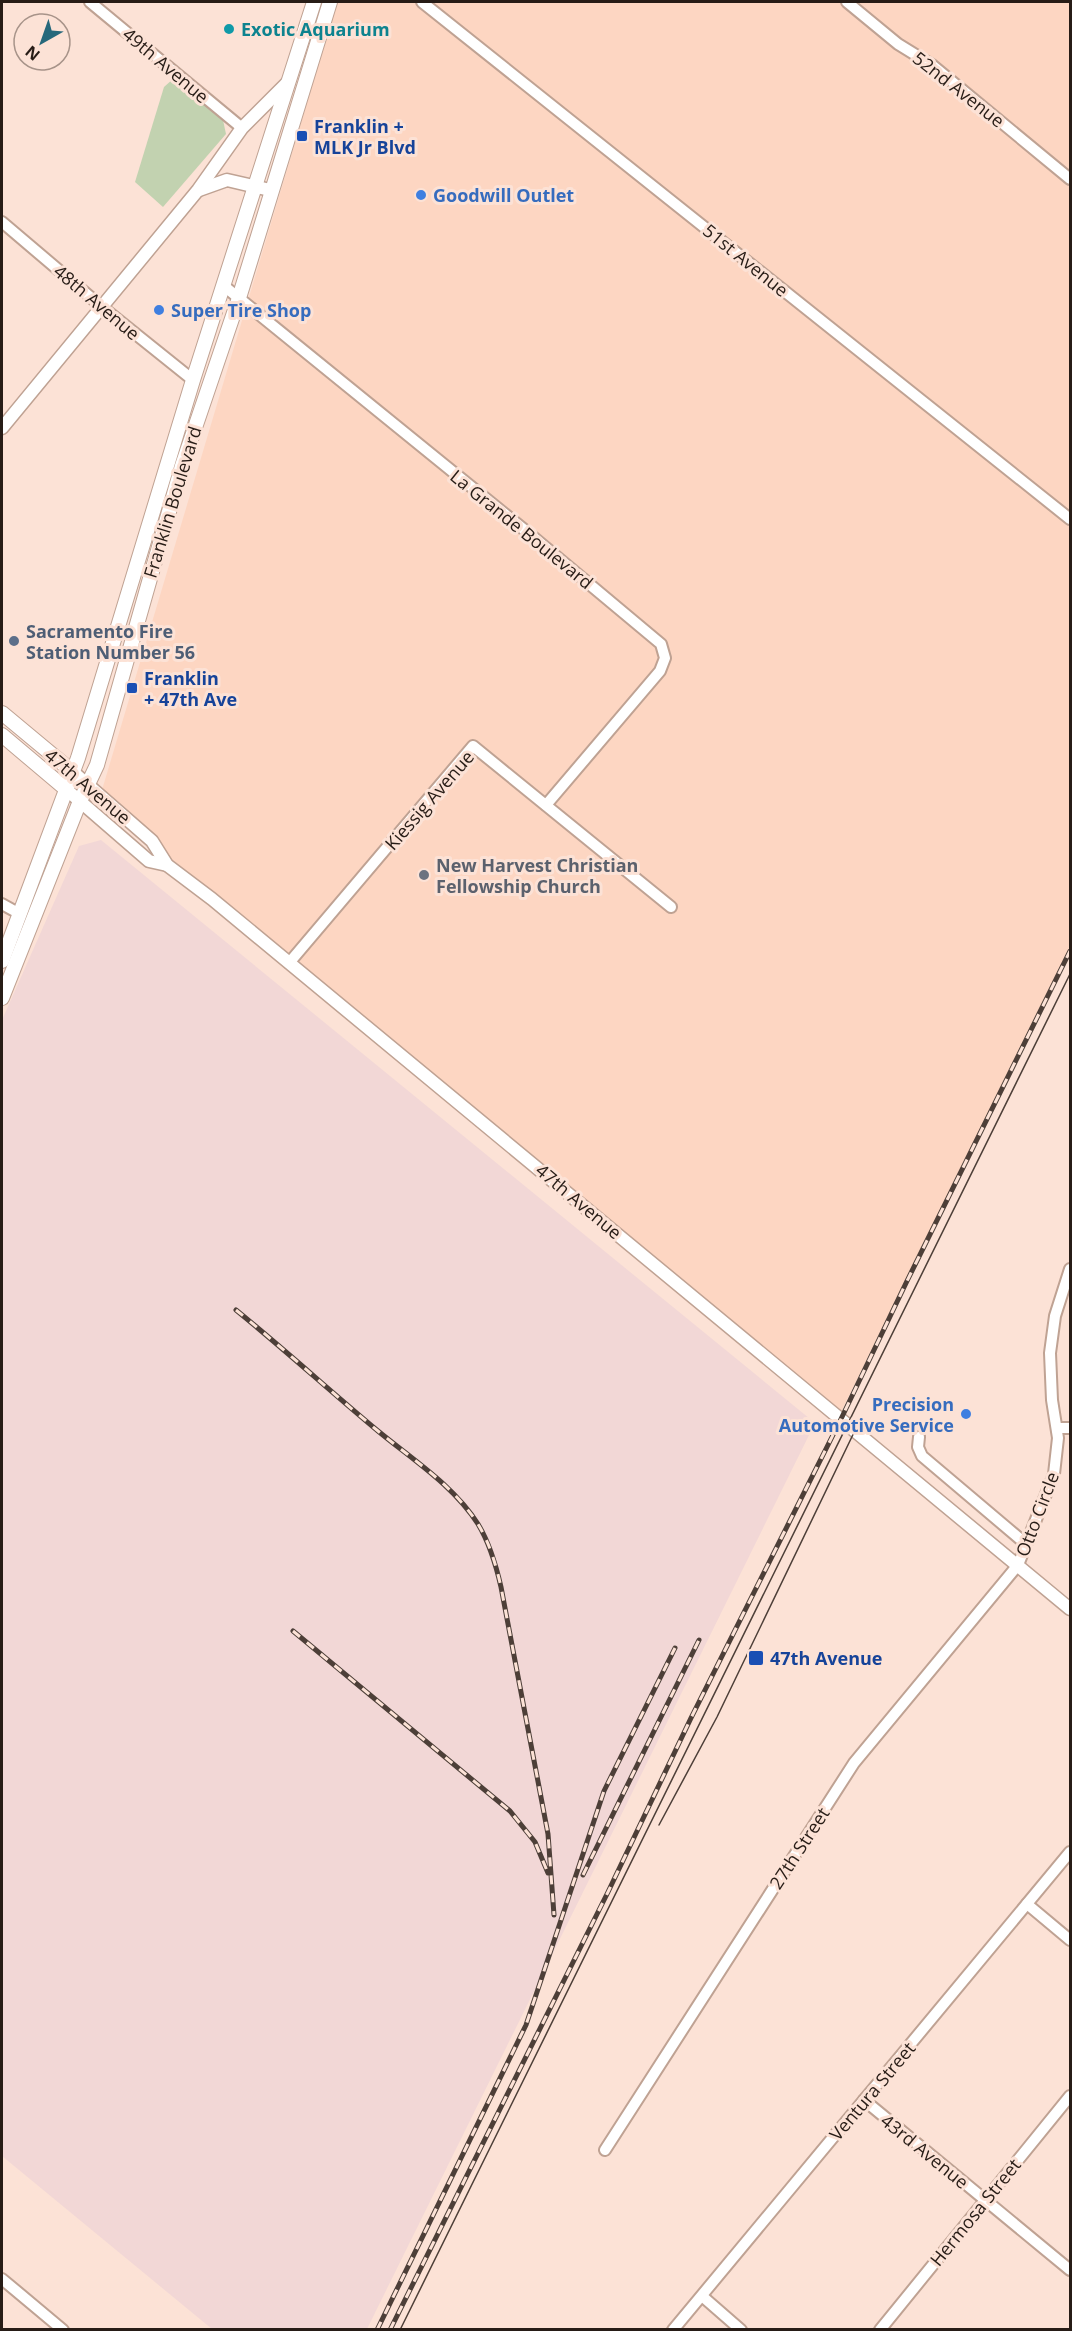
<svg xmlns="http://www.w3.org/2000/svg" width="1072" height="2331" font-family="'Open Sans',sans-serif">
<rect width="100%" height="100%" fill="#fce2d6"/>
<!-- built -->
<polygon fill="#fdd6c2" points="337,2 1070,2 1070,948 839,1416 99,800"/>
<!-- industrial -->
<polygon fill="#f2d7d6" points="101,840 815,1423 367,2329 212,2329 2,2156 2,1020 79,846"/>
<!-- green -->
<polygon fill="#c2d2b0" points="173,79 223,120 226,134 163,207 135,182 164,87"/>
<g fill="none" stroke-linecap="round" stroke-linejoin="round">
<defs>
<g id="minor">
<polyline points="90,2 242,128"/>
<polyline points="422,2 1070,519"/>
<polyline points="847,2 898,44 932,65 1070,179"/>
<polyline points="2,222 102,307 193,380"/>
<polyline points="224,286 527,532 661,644 665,658 660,671 546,805"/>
<polyline points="2,904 20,914"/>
<polyline points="289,963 473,746 671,907"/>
<polyline points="1057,1428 1070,1428"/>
<polyline points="919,1437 918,1447 922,1456 1026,1544"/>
<polyline points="1027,1904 1070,1940"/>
<polyline points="864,2100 1070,2270"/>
<polyline points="605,2150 854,1763 1018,1565 1054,1474 1058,1438 1052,1400 1050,1353 1055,1316 1070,1269"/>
<polyline points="2,2279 63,2330"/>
<polyline points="702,2296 741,2330"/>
<polyline points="673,2330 1070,1852"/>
<polyline points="880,2330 1070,2096"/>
</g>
<g id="tertiary">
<polyline points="199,190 227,180 270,190"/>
<polyline points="2,428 198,190 242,128 288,82"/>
<polyline points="73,772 152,841 167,865 212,899 1070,1609"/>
<polyline points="67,790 149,861 167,865"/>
</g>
<g id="secondary">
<polyline points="2,713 73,772"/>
<polyline points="2,735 67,790"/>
<polyline points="2,961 78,758 193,380 314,2"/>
<polyline points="2,998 80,801 97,765 182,466 239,298 330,2"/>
</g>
</defs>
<!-- minor casing -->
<use href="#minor" stroke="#bfa293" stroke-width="14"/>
<!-- tertiary casing -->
<use href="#tertiary" stroke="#bfa293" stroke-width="15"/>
<!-- secondary casing -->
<use href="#secondary" stroke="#bfa293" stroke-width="16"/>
<!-- minor -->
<use href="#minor" stroke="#fff" stroke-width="10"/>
<!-- tertiary -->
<use href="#tertiary" stroke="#fff" stroke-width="12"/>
<!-- secondary -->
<use href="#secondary" stroke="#fff" stroke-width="14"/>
<!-- tram -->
<g stroke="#4d3f38" stroke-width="1.5">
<polyline points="659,1825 717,1717 860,1420"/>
<polyline points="400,2330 1070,974"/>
</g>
<defs>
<g id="rail">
<path d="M236,1310C284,1349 330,1391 378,1431C413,1460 453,1485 478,1524C490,1544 496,1565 501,1587L548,1834L554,1915"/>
<polyline points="293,1631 510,1811 535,1842 548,1873"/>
<polyline points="583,1875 699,1640"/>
<polyline points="377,2330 526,2025 604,1791 675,1648"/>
<polyline points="390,2330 608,1892 691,1718 841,1419 907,1281 1070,951"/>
</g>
</defs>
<!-- rail casing -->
<use href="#rail" stroke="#4d3f38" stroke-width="5"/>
<!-- rail -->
<use href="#rail" stroke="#fce2d6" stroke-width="3" stroke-dasharray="9" stroke-linecap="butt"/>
</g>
<!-- markers -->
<circle fill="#0f9aa8" stroke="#fce2d6" stroke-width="2" cx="229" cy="29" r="6"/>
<g fill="#1a4fb4" stroke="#fce2d6" stroke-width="2">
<rect x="296" y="130" width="12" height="12" rx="3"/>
<rect x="126" y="682" width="12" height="12" rx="3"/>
<rect x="748" y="1650" width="16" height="16" rx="3"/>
</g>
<g fill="#3f7fe0" stroke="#fce2d6" stroke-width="2">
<circle cx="421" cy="195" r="6"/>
<circle cx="159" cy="310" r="6"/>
<circle cx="966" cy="1414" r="6"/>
</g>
<circle fill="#5c6f8a" stroke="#fce2d6" stroke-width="2" cx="14" cy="641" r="6"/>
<circle fill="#6b7280" stroke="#fce2d6" stroke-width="2" cx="424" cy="875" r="6"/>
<g text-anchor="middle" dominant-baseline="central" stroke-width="6" stroke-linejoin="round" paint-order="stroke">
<!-- culture labels -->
<g font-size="18" font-weight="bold" fill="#0d838f" stroke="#fce2d6" text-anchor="start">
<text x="241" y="29">Exotic Aquarium</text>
</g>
<!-- street labels -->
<g font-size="18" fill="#271c16" stroke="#fce2d6">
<text transform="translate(166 65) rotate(40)">49th Avenue</text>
<text transform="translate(959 89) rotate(38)">52nd Avenue</text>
<text transform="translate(746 260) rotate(39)">51st Avenue</text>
<text transform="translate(97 302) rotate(40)">48th Avenue</text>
<text transform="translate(172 502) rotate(-73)">Franklin Boulevard</text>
<text transform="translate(522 529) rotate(39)">La Grande Boulevard</text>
<text transform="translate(88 786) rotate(40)">47th Avenue</text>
<text transform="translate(429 800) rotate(-49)">Kiessig Avenue</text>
<text transform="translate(579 1201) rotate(40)">47th Avenue</text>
<text transform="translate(1037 1514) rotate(-69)">Otto Circle</text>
<text transform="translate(799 1848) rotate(-57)">27th Street</text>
<text transform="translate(872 2091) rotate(-50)">Ventura Street</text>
<text transform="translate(925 2151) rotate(39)">43rd Avenue</text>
<text transform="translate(975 2212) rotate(-51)">Hermosa Street</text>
</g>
<!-- transit labels -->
<g font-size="18" font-weight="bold" fill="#164399" stroke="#fce2d6" text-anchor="start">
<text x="314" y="126">Franklin +<tspan x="314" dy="21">MLK Jr Blvd</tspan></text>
<text x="144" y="678">Franklin<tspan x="144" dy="21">+ 47th Ave</tspan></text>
<text x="770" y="1658">47th Avenue</text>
</g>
<!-- shop labels -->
<g font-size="18" font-weight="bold" fill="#366cbe" stroke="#fce2d6" text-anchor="start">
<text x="433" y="195">Goodwill Outlet</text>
<text x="171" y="310">Super Tire Shop</text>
<text x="954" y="1404" text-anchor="end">Precision<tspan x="954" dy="21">Automotive Service</tspan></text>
</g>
<!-- service labels -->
<g font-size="18" font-weight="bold" fill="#4e5e75" stroke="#fce2d6" text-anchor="start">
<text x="26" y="631">Sacramento Fire<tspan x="26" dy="21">Station Number 56</tspan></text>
</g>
<!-- worship labels -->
<g font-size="18" font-weight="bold" fill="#5b616d" stroke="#fce2d6" text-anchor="start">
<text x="436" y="865">New Harvest Christian<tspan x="436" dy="21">Fellowship Church</tspan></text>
</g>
</g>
<!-- border -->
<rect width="1072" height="2331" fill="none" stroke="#271c16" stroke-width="6"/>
<!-- north arrow -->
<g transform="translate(42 42) rotate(220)"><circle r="28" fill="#fce2d6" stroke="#a79389" stroke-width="1.5"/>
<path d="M0-4.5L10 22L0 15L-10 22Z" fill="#26687b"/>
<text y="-9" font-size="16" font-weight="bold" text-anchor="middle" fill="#271c16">N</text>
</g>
</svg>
